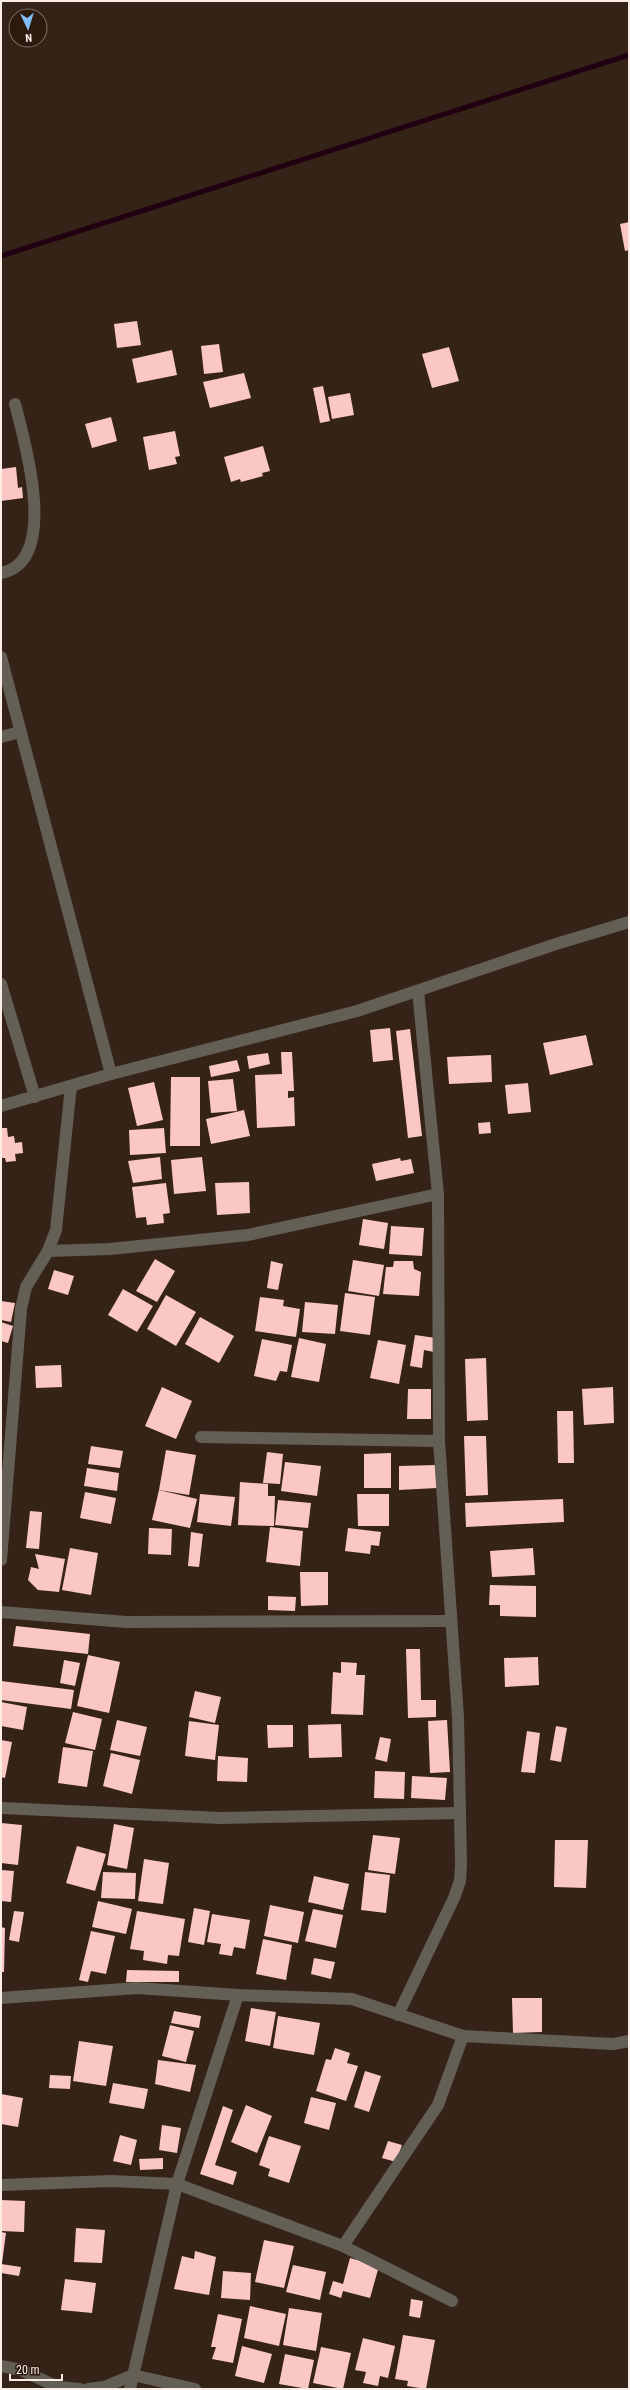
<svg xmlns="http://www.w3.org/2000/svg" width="630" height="2390" font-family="'Roboto Condensed',sans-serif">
<rect width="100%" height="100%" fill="#362317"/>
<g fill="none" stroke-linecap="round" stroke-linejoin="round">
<!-- stream -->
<polyline stroke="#210012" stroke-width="5" points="1,256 629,55"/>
</g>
<!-- building -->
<g fill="#fbc7c5">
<polygon points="629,222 629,250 625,251 620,224"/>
<polygon points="137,321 141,345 117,348 114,324"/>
<polygon points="219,344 223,372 204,374 201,346"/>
<polygon points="449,347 459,381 432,388 422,354"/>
<polygon points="172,350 177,375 137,383 132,359"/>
<polygon points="244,373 251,398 210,408 203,382"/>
<polygon points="323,386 330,421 320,423 313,388"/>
<polygon points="350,393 354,415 332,419 328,397"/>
<polygon points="111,417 117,441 92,448 85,424"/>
<polygon points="175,431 180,456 175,457 177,464 149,470 143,437"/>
<polygon points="263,446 270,471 262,473 263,476 241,482 240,479 231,482 224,457"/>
<polygon points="16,467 18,488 22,487 23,498 1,501 1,469"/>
<polygon points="390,1028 393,1060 373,1062 370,1030"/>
<polygon points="410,1029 422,1136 408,1138 396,1031"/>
<polygon points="586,1035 593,1065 550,1075 543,1043"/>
<polygon points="281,1052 292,1052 294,1091 288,1091 288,1098 294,1097 295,1126 257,1128 255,1075 282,1074"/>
<polygon points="268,1053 270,1064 249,1069 247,1056"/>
<polygon points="491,1055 492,1082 449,1084 447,1057"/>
<polygon points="237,1060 240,1071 211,1077 209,1066"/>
<polygon points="171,1077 200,1077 200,1146 170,1146"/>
<polygon points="233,1079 237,1111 211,1113 208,1081"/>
<polygon points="154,1082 163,1120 137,1126 128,1088"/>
<polygon points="528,1083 531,1112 508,1114 505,1085"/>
<polygon points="244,1110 250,1136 211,1144 206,1119"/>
<polygon points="490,1122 491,1133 479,1134 478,1123"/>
<polygon points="1,1128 7,1128 8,1137 14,1136 15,1143 22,1142 23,1153 15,1154 16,1161 6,1162 5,1158 1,1158"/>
<polygon points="164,1128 166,1153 130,1155 129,1130"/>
<polygon points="160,1157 162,1179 133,1183 128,1161"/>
<polygon points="202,1157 206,1191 174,1194 171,1160"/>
<polygon points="400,1158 401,1161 411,1159 414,1173 376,1181 372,1164"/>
<polygon points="249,1182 250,1213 217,1215 215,1183"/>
<polygon points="166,1183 170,1213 163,1214 164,1223 147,1225 146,1217 136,1218 132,1187"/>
<polygon points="363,1219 388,1223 384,1249 359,1245"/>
<polygon points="391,1226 424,1228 422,1256 389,1254"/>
<polygon points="155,1259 175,1271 157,1302 136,1291"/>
<polygon points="353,1260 384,1265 379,1296 348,1291"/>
<polygon points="271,1261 283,1264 278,1290 267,1288"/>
<polygon points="394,1261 413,1261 414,1269 421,1272 419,1296 383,1294 386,1267 393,1267"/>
<polygon points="54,1270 74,1276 68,1295 48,1289"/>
<polygon points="123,1289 153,1306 137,1332 108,1315"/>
<polygon points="345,1293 375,1297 370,1335 340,1331"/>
<polygon points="166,1295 196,1312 176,1346 147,1329"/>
<polygon points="260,1297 284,1300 283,1306 300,1309 296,1337 255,1331"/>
<polygon points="1,1301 15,1303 11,1322 1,1320"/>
<polygon points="305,1302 338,1305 335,1334 302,1332"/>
<polygon points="200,1317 234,1336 219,1363 185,1344"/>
<polygon points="1,1322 13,1326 8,1343 1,1341"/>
<polygon points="415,1335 436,1338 434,1352 424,1350 422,1368 410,1366"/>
<polygon points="299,1338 326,1344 319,1382 291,1377"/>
<polygon points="262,1339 292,1345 287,1372 280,1371 276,1381 254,1376"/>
<polygon points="378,1340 406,1345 399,1384 370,1378"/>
<polygon points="486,1358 488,1420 467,1421 465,1359"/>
<polygon points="61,1365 62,1387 36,1388 35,1366"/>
<polygon points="162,1387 192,1401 176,1439 145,1426"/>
<polygon points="613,1387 614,1423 584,1425 582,1389"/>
<polygon points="408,1389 431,1389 431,1419 407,1419"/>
<polygon points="557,1411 573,1411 574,1463 558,1463"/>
<polygon points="464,1436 486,1436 488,1495 466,1496"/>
<polygon points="91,1446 123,1451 120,1468 88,1464"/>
<polygon points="166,1450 196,1455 189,1495 159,1490"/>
<polygon points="267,1452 283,1454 280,1484 263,1483"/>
<polygon points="391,1453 391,1488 364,1488 364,1454"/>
<polygon points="285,1462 321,1466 317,1496 281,1491"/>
<polygon points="436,1465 437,1488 399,1490 399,1466"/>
<polygon points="87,1468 119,1473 117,1491 84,1486"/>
<polygon points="240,1482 268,1484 268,1496 275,1496 274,1526 238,1525"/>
<polygon points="159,1490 197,1499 190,1528 152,1520"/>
<polygon points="85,1492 116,1498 111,1524 80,1518"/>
<polygon points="200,1494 235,1497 231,1526 197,1522"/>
<polygon points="357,1494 389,1494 389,1526 358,1526"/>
<polygon points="563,1499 564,1522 466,1527 465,1503"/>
<polygon points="278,1500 311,1503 308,1528 275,1525"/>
<polygon points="30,1511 42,1512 39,1549 26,1548"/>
<polygon points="270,1527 303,1531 300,1566 266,1562"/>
<polygon points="149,1528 172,1529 171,1555 148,1554"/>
<polygon points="348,1528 381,1532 379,1546 371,1545 370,1554 345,1551"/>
<polygon points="191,1532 203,1534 199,1567 188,1566"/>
<polygon points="70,1548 98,1553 91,1595 62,1590"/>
<polygon points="533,1548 535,1575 492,1577 490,1551"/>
<polygon points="35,1554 65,1559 59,1592 38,1590 28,1580 31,1567 39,1569"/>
<polygon points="300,1572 328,1572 328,1605 301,1606"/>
<polygon points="490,1585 536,1586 536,1617 500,1616 500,1605 489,1605"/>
<polygon points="268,1596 296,1597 295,1611 268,1610"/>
<polygon points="16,1626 90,1634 88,1654 13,1646"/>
<polygon points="406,1649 420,1649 421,1700 436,1700 436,1717 408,1718"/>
<polygon points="88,1655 120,1662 109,1713 77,1706"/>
<polygon points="538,1657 539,1685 505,1687 504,1658"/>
<polygon points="64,1660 80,1663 75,1686 60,1683"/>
<polygon points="341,1662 357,1663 356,1675 365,1675 363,1715 331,1714 333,1672 341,1673"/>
<polygon points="1,1681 74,1690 71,1709 1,1700"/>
<polygon points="195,1691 221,1697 215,1723 189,1717"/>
<polygon points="1,1702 27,1707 23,1730 1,1726"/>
<polygon points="73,1712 102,1719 95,1750 65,1743"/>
<polygon points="117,1720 147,1727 140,1756 110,1750"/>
<polygon points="447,1720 450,1772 430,1773 428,1721"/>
<polygon points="189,1721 219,1725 215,1760 185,1756"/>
<polygon points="341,1724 342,1757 309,1758 308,1725"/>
<polygon points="267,1725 293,1725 293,1747 268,1748"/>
<polygon points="556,1726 567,1728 561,1762 550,1760"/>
<polygon points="527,1731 540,1733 535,1773 521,1772"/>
<polygon points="380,1737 391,1739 387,1762 375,1759"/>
<polygon points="1,1740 12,1742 5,1778 1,1777"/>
<polygon points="63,1747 93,1751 87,1787 58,1783"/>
<polygon points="111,1753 140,1760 132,1794 103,1786"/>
<polygon points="218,1756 248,1758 247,1782 217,1781"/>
<polygon points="375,1771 405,1772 404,1799 374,1798"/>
<polygon points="412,1776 447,1778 445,1800 411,1798"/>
<polygon points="1,1823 22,1825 18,1865 1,1863"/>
<polygon points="114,1824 134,1828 127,1869 107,1865"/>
<polygon points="373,1835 400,1838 395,1874 368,1870"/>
<polygon points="555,1840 588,1840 586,1888 554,1887"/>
<polygon points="77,1846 106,1854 95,1891 66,1883"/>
<polygon points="144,1859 169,1863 163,1904 138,1901"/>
<polygon points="1,1870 14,1871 11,1902 1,1901"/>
<polygon points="103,1872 136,1873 135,1899 101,1898"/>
<polygon points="365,1872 390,1875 386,1913 361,1910"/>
<polygon points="314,1876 349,1884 343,1910 308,1902"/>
<polygon points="98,1901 132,1909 126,1934 92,1927"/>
<polygon points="270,1905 304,1912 298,1943 264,1936"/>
<polygon points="194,1908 210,1911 204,1945 188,1942"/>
<polygon points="313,1909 343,1915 336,1948 305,1941"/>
<polygon points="14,1911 24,1912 19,1942 9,1940"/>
<polygon points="137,1911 185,1919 179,1956 168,1955 167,1964 143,1960 144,1951 130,1949"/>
<polygon points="212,1914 250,1920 245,1949 234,1947 232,1956 219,1954 221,1944 207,1942"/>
<polygon points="1,1927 5,1928 4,1972 1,1972"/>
<polygon points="91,1931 115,1936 106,1974 91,1971 88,1982 79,1980"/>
<polygon points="263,1939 292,1945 286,1980 256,1974"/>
<polygon points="314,1958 335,1962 331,1979 311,1974"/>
<polygon points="127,1970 179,1971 179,1982 126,1982"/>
<polygon points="512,1998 542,1998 542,2032 513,2033"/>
<polygon points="251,2008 276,2012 270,2046 245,2041"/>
<polygon points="174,2011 201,2016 199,2028 171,2023"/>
<polygon points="278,2016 320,2023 314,2055 273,2048"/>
<polygon points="170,2025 194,2031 186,2062 162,2056"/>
<polygon points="79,2041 113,2046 106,2086 73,2081"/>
<polygon points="335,2048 350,2053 347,2063 358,2066 346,2101 316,2091 326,2059 331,2060"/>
<polygon points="158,2060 196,2065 190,2092 155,2084"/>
<polygon points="365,2071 381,2076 369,2112 354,2107"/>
<polygon points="50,2075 71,2076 70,2089 49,2088"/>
<polygon points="113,2083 148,2089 144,2109 109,2103"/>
<polygon points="1,2094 23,2098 18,2127 1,2124"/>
<polygon points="311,2097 336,2103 329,2130 304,2123"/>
<polygon points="246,2105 272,2116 257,2153 231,2142"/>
<polygon points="223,2106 233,2110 215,2165 237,2172 233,2185 200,2174"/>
<polygon points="162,2125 181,2128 177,2153 159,2150"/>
<polygon points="120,2135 137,2140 131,2165 113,2161"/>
<polygon points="269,2136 301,2146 289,2183 268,2176 270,2169 259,2165"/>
<polygon points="388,2141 402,2145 396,2162 382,2158"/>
<polygon points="163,2158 163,2169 140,2170 139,2159"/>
<polygon points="1,2200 25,2201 24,2232 1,2231"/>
<polygon points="76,2228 105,2230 102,2263 74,2262"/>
<polygon points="1,2232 6,2233 2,2263 1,2263"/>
<polygon points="264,2240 294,2246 284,2288 255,2282"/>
<polygon points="195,2251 216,2257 209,2295 174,2289 182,2256 194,2259"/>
<polygon points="350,2258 379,2266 370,2298 343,2291 341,2298 329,2294 333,2281 343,2284"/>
<polygon points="1,2264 21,2267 19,2276 1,2273"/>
<polygon points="293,2265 326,2272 320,2300 286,2292"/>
<polygon points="223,2271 251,2273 250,2300 221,2298"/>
<polygon points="65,2279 96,2283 92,2313 61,2310"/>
<polygon points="411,2299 423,2301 420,2318 409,2316"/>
<polygon points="250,2306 286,2314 279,2346 244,2338"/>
<polygon points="289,2308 322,2313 316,2351 283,2345"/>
<polygon points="218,2314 242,2319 233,2363 212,2359 216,2347 211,2347"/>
<polygon points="403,2335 435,2340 426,2389 407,2386 408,2381 395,2379"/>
<polygon points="363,2338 395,2346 388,2378 380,2376 378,2386 363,2383 366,2372 355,2370"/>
<polygon points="242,2346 272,2354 264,2383 235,2376"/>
<polygon points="321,2347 351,2353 343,2389 313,2383"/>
<polygon points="285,2354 314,2360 308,2389 279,2384"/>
</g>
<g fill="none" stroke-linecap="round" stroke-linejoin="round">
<!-- street -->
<g stroke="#635f55" stroke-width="12">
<path d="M1,573C60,562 25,442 15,404"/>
<polyline points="1,657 111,1074"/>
<polyline points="1,737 20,732"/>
<polyline points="1,984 35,1097"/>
<polyline points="1,1106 111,1074 357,1011 556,944 629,922"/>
<polyline points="48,1251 110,1249 248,1235 438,1194"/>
<polyline points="201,1437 439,1441"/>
<polyline points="1,1560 21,1309 26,1287 48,1251 56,1230 71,1086"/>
<polyline points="1,1612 126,1622 450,1621"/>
<polyline points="1,1808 221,1818 460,1813"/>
<polyline points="1,1998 137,1988 238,1995 352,1999 463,2036 614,2044 629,2041"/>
<polyline points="398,2015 454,1898 460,1881 461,1864 458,1717 439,1441 438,1194 418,991"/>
<polyline points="1,2185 111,2181 177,2184 343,2246 452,2301"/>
<polyline points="343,2246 438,2105 463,2036"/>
<polyline points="1,2366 21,2370 58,2387 80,2389"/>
<polyline points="88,2389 104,2387 133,2375 195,2389"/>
<polyline points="130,2389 177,2184 238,1995"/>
</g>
</g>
<!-- border -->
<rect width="630" height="2390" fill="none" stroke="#faede5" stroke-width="4"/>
<!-- north arrow -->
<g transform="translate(28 28) rotate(176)"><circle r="19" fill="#2c1a0e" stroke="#7e6e64"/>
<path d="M0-3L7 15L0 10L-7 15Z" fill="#82bcfa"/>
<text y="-6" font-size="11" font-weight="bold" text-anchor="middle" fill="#faede5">N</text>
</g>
<!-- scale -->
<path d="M10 2374v6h52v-6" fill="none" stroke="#faede5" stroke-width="2"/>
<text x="16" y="2374" font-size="12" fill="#faede5" stroke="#2c1a0e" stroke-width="3" paint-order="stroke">20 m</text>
</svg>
